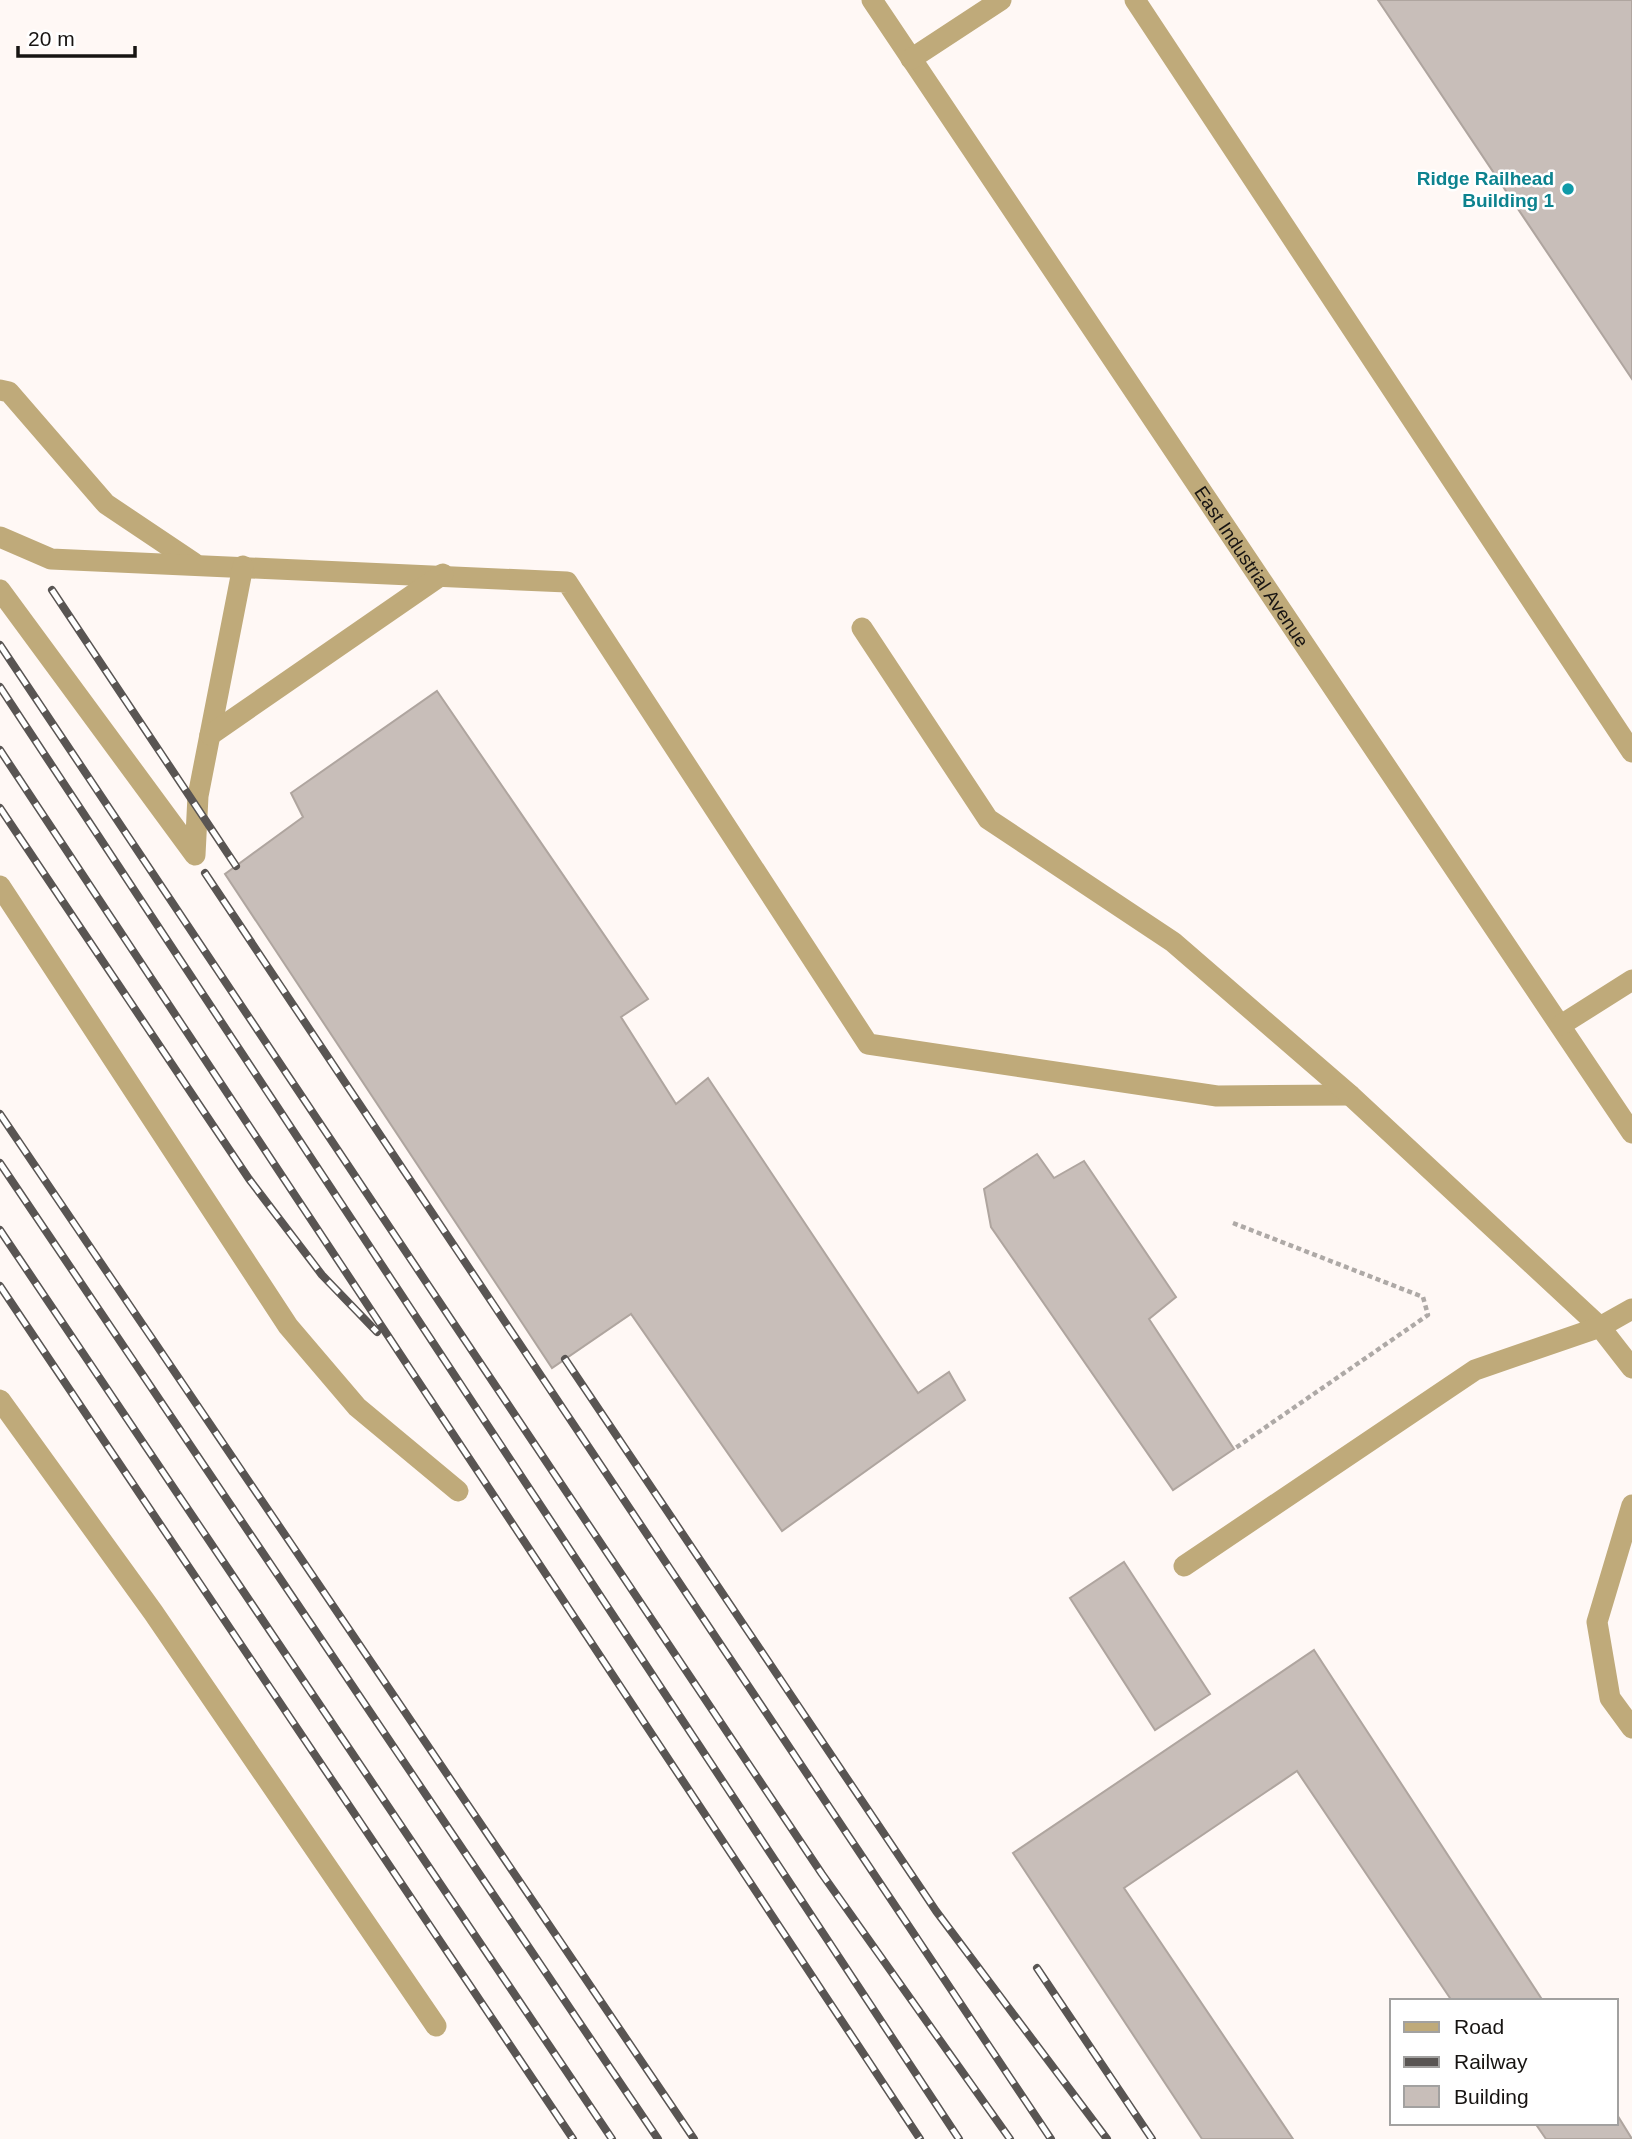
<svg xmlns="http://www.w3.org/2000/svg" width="1632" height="2139" font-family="Arial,sans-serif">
<rect width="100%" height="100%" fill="#fff8f5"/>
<!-- building -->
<g fill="#c8beb9" stroke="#afa59f" stroke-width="2">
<polygon points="1378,0 1632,0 1632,379"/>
<polygon points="437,691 648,999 621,1017 676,1104 708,1078 918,1393 949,1372 965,1400 782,1531 631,1314 552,1368 225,874 303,817 291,793"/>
<polygon points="1037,1154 1054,1178 1084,1161 1176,1297 1149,1319 1234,1449 1173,1490 991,1227 984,1189"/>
<polygon points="1124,1562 1210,1694 1155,1730 1070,1598"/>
<polygon points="1314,1650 1543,2001 1452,2001 1297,1771 1124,1888 1293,2139 1202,2139 1013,1853"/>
<polygon points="1616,2113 1632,2139 1546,2139 1535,2123 1616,2123"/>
</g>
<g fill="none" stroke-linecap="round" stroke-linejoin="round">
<!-- path -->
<polyline stroke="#aea9a6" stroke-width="4.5" stroke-dasharray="5 3.5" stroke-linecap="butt" points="1233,1223 1423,1297 1428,1315 1234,1449"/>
<!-- minor -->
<g stroke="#bfaa7a" stroke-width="21">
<path id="s1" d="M872,0L1632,1133"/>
<polyline points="1135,0 1632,752"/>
<polyline points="911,59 1001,0"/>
<polyline points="0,390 9,392 106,504 194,563"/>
<polyline points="0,537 51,559 567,582 868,1044 1217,1096 1350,1095"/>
<polyline points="0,590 195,855 198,796 243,566"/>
<polyline points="862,628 988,819 1173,942 1350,1095 1600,1327 1632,1309"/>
<polyline points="210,735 443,574"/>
<polyline points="0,886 288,1326 357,1407 458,1491"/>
<polyline points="1561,1025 1632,980"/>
<polyline points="0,1400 153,1612 436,2026"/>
<polyline points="1632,1505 1597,1622 1610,1698 1632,1728"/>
<polyline points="1184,1566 1475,1370 1600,1327 1632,1368"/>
</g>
<defs>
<g id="rail">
<polyline points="52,590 236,866"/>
<polyline points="0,645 822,1874 1010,2139"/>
<polyline points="0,687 959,2139"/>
<polyline points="0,750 920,2139"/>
<polyline points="0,808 249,1179 322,1275 377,1332"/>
<polyline points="205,873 1051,2139"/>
<polyline points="0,1114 694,2139"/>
<polyline points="0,1163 658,2139"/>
<polyline points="0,1230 612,2139"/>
<polyline points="0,1286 573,2139"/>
<polyline points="565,1359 936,1911 1107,2139"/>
<polyline points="1037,1968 1152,2139"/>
</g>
</defs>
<!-- rail casing -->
<use href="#rail" stroke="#595553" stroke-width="8"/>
<!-- rail -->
<use href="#rail" stroke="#fff" stroke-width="5" stroke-dasharray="16" stroke-linecap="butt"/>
</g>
<!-- markers -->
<circle fill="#0f9aa8" stroke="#fff" stroke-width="2.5" cx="1568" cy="189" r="7"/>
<g text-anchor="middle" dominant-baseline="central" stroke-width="5" stroke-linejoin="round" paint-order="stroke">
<!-- culture labels -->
<g font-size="19" font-weight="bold" fill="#0d838f" stroke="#fff" text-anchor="end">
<text x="1554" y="178">Ridge Railhead<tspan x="1554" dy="22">Building 1</tspan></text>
</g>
<!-- street labels -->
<g font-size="19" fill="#171412" stroke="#fff">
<text stroke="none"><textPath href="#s1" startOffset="682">East Industrial Avenue</textPath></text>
</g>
</g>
<!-- legend -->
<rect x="1390" y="1999" width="228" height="126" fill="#ffffff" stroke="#a2a1a0" stroke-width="2"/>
<rect x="1404" y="2022" width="35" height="10" fill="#bfaa7a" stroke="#a2a1a0" stroke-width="2"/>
<text x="1454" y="2034" font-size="21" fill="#171412">Road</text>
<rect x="1404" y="2057" width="35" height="10" fill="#595553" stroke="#a2a1a0" stroke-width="2"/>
<text x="1454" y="2069" font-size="21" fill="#171412">Railway</text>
<rect x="1404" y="2086" width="35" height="21" fill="#c8beb9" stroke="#a2a1a0" stroke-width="2"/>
<text x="1454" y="2104" font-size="21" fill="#171412">Building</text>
<!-- scale -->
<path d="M18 46v10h117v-10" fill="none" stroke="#171412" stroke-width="3.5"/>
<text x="28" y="46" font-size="21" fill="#171412" stroke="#ffffff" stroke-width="5" paint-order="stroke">20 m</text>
</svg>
